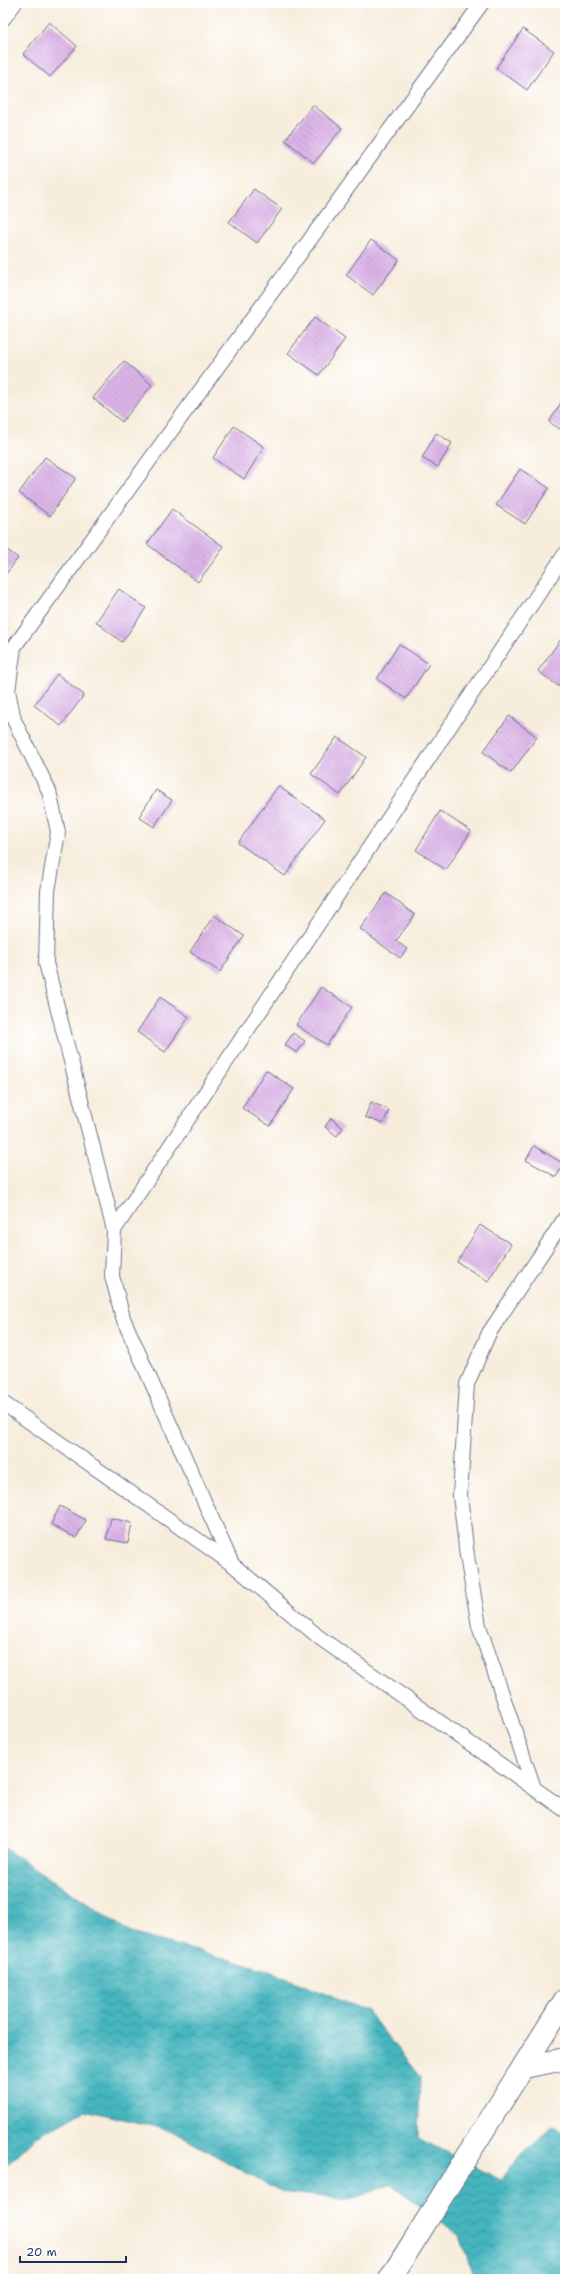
<svg xmlns="http://www.w3.org/2000/svg" width="568" height="2282" font-family="'Shantell Sans',sans-serif">
<defs>
<pattern id="water-waves" width="16" height="10" patternUnits="userSpaceOnUse"><rect width="16" height="10" fill="#45b5be"/><path d="M0 5q4-4 8 0t8 0" fill="none" stroke="#39949e"/></pattern>
<pattern id="building-back-hatch" width="6" height="6" patternUnits="userSpaceOnUse"><rect width="6" height="6" fill="#dbb3e7"/><path d="M-1 5l2 2M0 0l6 6M5-1l2 2" fill="none" stroke="#bb9ac9"/></pattern>
</defs>
<rect width="100%" height="100%" fill="#fff"/>
<filter id="ink" filterUnits="userSpaceOnUse"><feTurbulence type="fractalNoise" baseFrequency=".025" numOctaves="2"/><feDisplacementMap in="SourceGraphic" scale="8" xChannelSelector="R" yChannelSelector="G"/><feConvolveMatrix kernelMatrix="1 2 1 2 8 2 1 2 1" color-interpolation-filters="sRGB"/></filter>
<filter id="wash" filterUnits="userSpaceOnUse"><feTurbulence type="fractalNoise" baseFrequency=".012" numOctaves="4" result="noise"/><feDisplacementMap in="SourceGraphic" scale="16" xChannelSelector="R" yChannelSelector="G"/><feGaussianBlur stdDeviation="0.9" result="paint"/><feColorMatrix in="noise" values="0 0 0 0 0 0 0 0 0 0 0 0 0 0 0 0 0 1.4 0 .05"/><feComposite in="paint" operator="in"/></filter>
<g filter="url(#wash)">
<rect width="100%" height="100%" fill="#f7eddc"/>
<!-- water -->
<polygon fill="url(#water-waves)" stroke="#30728e" points="3,1847 131,1933 267,1970 367,2011 420,2077 418,2138 501,2180 521,2154 554,2125 565,2132 565,2279 474,2279 460,2236 392,2184 350,2200 280,2192 170,2130 85,2110 35,2138 3,2169"/>
<g id="blocks">
<!-- building -->
<g fill="url(#building-back-hatch)">
<polygon points="49,22 77,46 50,77 23,54"/>
<polygon points="523,29 554,51 527,90 496,68"/>
<polygon points="313,105 342,128 314,163 285,140"/>
<polygon points="254,189 282,209 257,243 229,222"/>
<polygon points="371,240 399,260 373,295 346,275"/>
<polygon points="315,317 345,339 319,375 288,353"/>
<polygon points="124,361 152,385 122,422 93,398"/>
<polygon points="565,396 565,432 549,422"/>
<polygon points="234,426 264,447 244,479 213,458"/>
<polygon points="436,433 452,443 438,467 422,458"/>
<polygon points="45,457 76,478 50,516 19,493"/>
<polygon points="520,469 549,488 525,524 496,505"/>
<polygon points="172,509 224,547 198,582 147,544"/>
<polygon points="3,547 18,558 3,578"/>
<polygon points="119,589 146,608 122,642 96,622"/>
<polygon points="561,639 565,641 565,691 538,671"/>
<polygon points="399,644 429,664 406,699 377,679"/>
<polygon points="57,674 84,695 61,726 34,705"/>
<polygon points="509,716 537,737 511,773 483,752"/>
<polygon points="337,737 366,757 340,795 311,774"/>
<polygon points="278,786 325,819 285,876 238,843"/>
<polygon points="156,790 172,800 154,827 139,817"/>
<polygon points="440,811 471,831 446,870 416,850"/>
<polygon points="386,893 415,915 396,941 407,949 400,958 360,929"/>
<polygon points="214,915 244,936 220,972 190,952"/>
<polygon points="321,987 352,1007 327,1045 296,1025"/>
<polygon points="160,997 189,1017 165,1052 137,1032"/>
<polygon points="293,1033 305,1041 297,1053 285,1045"/>
<polygon points="266,1070 294,1089 270,1126 242,1108"/>
<polygon points="371,1102 389,1110 383,1124 365,1117"/>
<polygon points="331,1118 343,1128 337,1136 325,1127"/>
<polygon points="534,1146 564,1164 556,1177 526,1160"/>
<polygon points="480,1225 511,1244 488,1281 457,1262"/>
<polygon points="60,1506 86,1520 76,1538 51,1524"/>
<polygon points="111,1518 132,1523 128,1543 106,1539"/>
</g>
</g>
</g>
<g filter="url(#ink)">
<use href="#blocks" fill-opacity="0" stroke="#68728a" stroke-width="1"/>
<g fill="none" stroke-linecap="round" stroke-linejoin="round">
<defs>
<g id="lane">
<polyline points="3,19 15,3"/>
<polyline points="114,1230 565,554"/>
<polyline points="3,1403 232,1564 320,1638 565,1810"/>
<polyline points="232,1564 123,1318 112,1276 114,1230 46,963 48,891 58,832 49,791 14,720 8,691 14,647 482,3"/>
<polyline points="534,1788 479,1626 467,1556 460,1495 467,1384 489,1333 565,1218"/>
</g>
<g id="street">
<polyline points="524,2067 565,2059"/>
<polyline points="390,2279 565,2000"/>
</g>
</defs>
<!-- lane casing -->
<use href="#lane" stroke="#68728a" stroke-width="16"/>
<!-- street casing -->
<use href="#street" stroke="#68728a" stroke-width="24"/>
<!-- lane -->
<use href="#lane" stroke="#fff" stroke-width="14"/>
<!-- street -->
<use href="#street" stroke="#fff" stroke-width="22"/>
</g>
</g>
<!-- margin -->
<rect width="568" height="2282" fill="none" stroke="#fff" stroke-width="16"/>
<!-- scale -->
<path d="M20 2256v6h106v-6" fill="none" stroke="#1b2f5e" stroke-width="2"/>
<text x="26" y="2256" font-size="12" fill="#1b2f5e" stroke="#ffffff" stroke-width="3" paint-order="stroke">20 m</text>
</svg>
